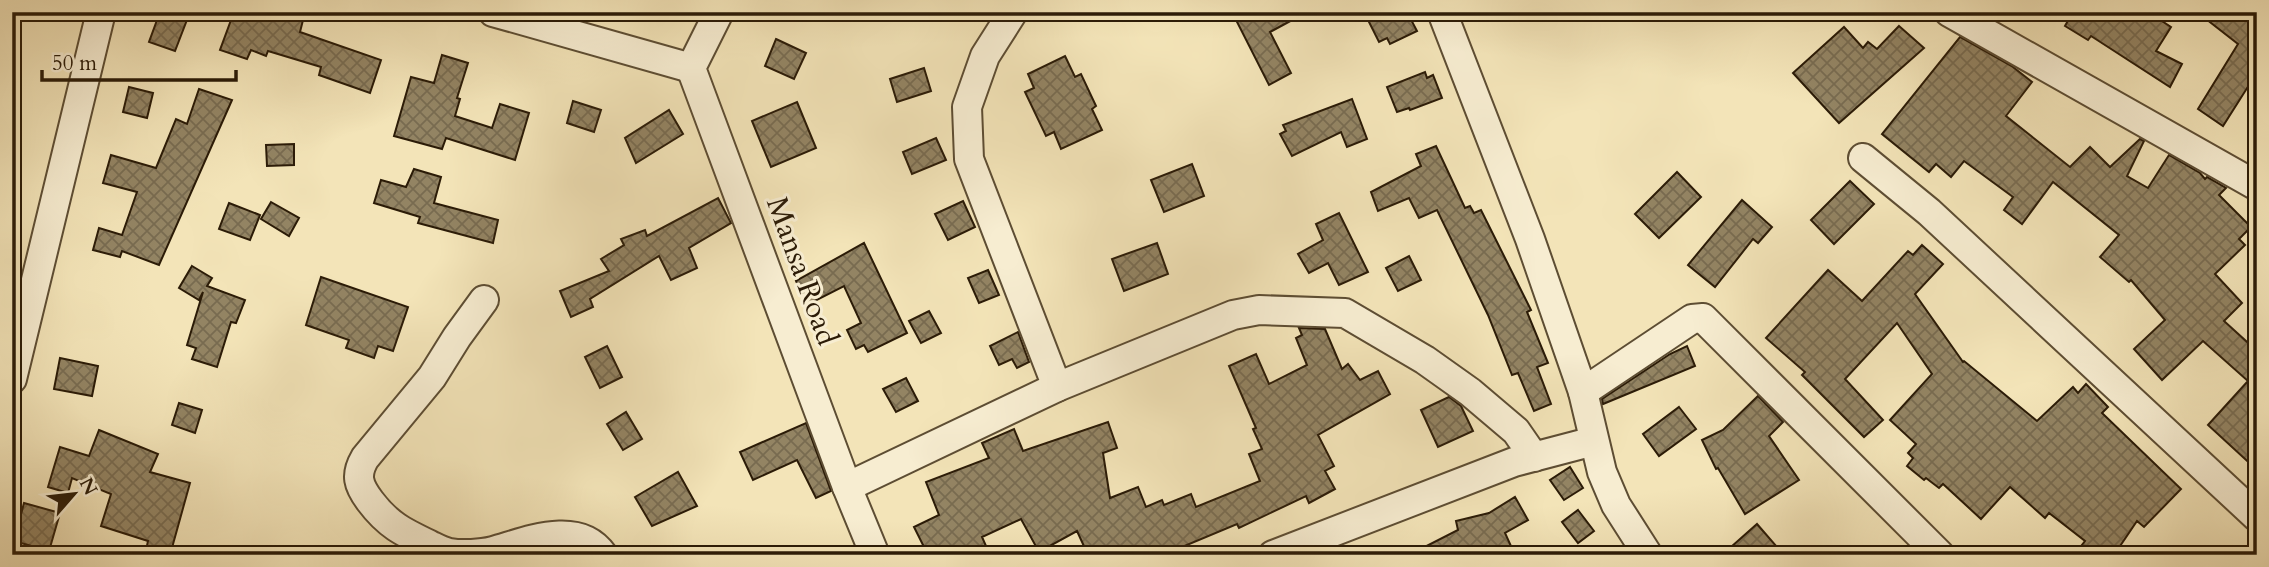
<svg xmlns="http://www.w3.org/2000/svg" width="2269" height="567" font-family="Cardo,serif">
<defs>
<pattern id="building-cross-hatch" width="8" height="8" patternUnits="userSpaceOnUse" patternTransform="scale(1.75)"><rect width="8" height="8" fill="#938463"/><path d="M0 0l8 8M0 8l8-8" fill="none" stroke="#786b50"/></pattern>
</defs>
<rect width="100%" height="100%" fill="#f3e4b8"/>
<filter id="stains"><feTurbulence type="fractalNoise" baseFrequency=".00286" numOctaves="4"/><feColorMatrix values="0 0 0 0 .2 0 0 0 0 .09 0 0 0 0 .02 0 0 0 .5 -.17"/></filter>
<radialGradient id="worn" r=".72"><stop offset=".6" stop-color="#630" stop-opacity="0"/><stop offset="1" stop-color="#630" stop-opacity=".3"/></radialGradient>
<!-- building -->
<g fill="url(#building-cross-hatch)" stroke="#2b1b07" stroke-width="2">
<polygon points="160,12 190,12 175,51 149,42"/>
<polygon points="234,12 305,12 300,32 381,60 370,93 319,75 321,67 268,51 266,56 251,50 247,59 220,50"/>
<polygon points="1232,12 1307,12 1270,32 1291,73 1269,85"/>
<polygon points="1364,12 1407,12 1417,31 1390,44 1387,38 1379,42"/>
<polygon points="2073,12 2148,12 2171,27 2156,51 2182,64 2170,87 2091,36 2088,40 2065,26"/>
<polygon points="2197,12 2257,12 2257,90 2249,85 2223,126 2198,109 2238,44"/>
<polygon points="1899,26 1924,48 1839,123 1793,73 1844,27 1863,48 1868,42 1877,49"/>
<polygon points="1960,37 2013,67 2032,82 2006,116 2070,167 2090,147 2110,167 2140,139 2144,141 2127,176 2148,188 2169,155 2200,173 2205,179 2207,177 2226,188 2219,195 2251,227 2239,239 2245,245 2215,274 2242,303 2224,321 2257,351 2257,470 2208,425 2248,381 2203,341 2162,380 2134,349 2165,320 2131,280 2129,282 2100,257 2119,235 2053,182 2022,224 2004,210 2013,197 1964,161 1951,177 1936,164 1929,172 1882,134"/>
<polygon points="776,39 806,53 794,79 765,66"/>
<polygon points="442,55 468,63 457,98 460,99 455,116 492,128 500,104 529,113 515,160 446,138 442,149 394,136 411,77 434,83"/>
<polygon points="1065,56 1075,77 1081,74 1096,106 1092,109 1102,130 1061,149 1054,132 1046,136 1025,92 1034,88 1028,74"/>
<polygon points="924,68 931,91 897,102 890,79"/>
<polygon points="1425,72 1427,78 1433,75 1442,98 1410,110 1409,108 1397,112 1387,87"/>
<polygon points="129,87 153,93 147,118 123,112"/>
<polygon points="199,89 232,100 159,265 122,251 120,257 93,250 99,228 122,235 137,192 103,183 111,155 156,168 176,119 187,124"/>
<polygon points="1352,99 1367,139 1347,147 1341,132 1292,156 1280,134 1286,131 1283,125"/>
<polygon points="573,101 601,110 594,132 567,123"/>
<polygon points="797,102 816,148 771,167 752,121"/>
<polygon points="669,110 683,134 636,163 625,138"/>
<polygon points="936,138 946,160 912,174 903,152"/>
<polygon points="294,144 294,165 267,166 266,145"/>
<polygon points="1436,146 1465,208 1470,206 1474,213 1481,210 1531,310 1527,312 1548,363 1537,367 1551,404 1534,411 1518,373 1512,375 1488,315 1437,210 1419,218 1409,198 1378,211 1371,192 1421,166 1416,154"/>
<polygon points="1192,164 1204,196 1164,212 1151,180"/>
<polygon points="414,169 441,177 434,203 498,220 493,243 418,223 420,217 374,203 381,180 406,187"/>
<polygon points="1677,172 1701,197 1659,238 1635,214"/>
<polygon points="1850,181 1874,204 1834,244 1811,220"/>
<polygon points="718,198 731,223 689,248 697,268 671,280 659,256 590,299 593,307 571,317 560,291 609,271 601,259 624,245 621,239 645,230 647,236"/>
<polygon points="1742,200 1772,227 1758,243 1753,239 1715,287 1688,265"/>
<polygon points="963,201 975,227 948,240 935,214"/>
<polygon points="271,202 299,218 289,236 261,219"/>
<polygon points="229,203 260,215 250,240 219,229"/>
<polygon points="1339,213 1368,272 1339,285 1328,263 1309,273 1298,254 1323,240 1316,224"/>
<polygon points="864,243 907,333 868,352 864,345 856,349 847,330 861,323 844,286 807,305 796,281"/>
<polygon points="1157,243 1168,274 1124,291 1112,259"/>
<polygon points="1922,245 1943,264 1915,294 1963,362 1964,361 2037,421 2073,387 2078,393 2086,384 2108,407 2102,413 2181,489 2144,527 2137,521 2114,555 2074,555 2085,541 2049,513 2045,518 2010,487 1981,519 1943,484 1939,488 1926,478 1924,480 1907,466 1913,458 1908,453 1916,444 1890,420 1932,374 1897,323 1845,379 1883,420 1864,437 1802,375 1805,372 1766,338 1828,270 1862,301 1908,251 1913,255"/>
<polygon points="1409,256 1421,280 1398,291 1386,268"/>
<polygon points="192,266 212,278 207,286 245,300 236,323 231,322 217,367 192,359 196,348 187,345 203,292 199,300 179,288"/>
<polygon points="988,270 999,295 979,303 968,278"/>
<polygon points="321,277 408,307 393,351 378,346 374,358 346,348 349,340 306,325"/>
<polygon points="929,311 941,333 921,343 909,321"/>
<polygon points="1299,328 1325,329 1342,369 1348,364 1360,380 1378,371 1390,394 1318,435 1334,466 1325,471 1335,489 1309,503 1306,496 1239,528 1237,524 1163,555 1088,555 1077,531 1039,552 1021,519 982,537 990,555 928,555 914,527 939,515 926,482 989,458 982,443 1014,429 1023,451 1108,422 1117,448 1103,453 1110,498 1138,487 1146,507 1162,500 1164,505 1191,494 1196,507 1260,481 1249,454 1262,449 1253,429 1256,428 1229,366 1256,354 1269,384 1307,365 1296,338 1302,335"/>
<polygon points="1018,332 1029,362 1017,368 1012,359 999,365 990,346"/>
<polygon points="607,346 622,377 600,388 585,357"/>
<polygon points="1687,346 1695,366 1603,404 1602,399 1670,354"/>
<polygon points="60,358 98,366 92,396 54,389"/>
<polygon points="906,378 918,401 896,412 883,389"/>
<polygon points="1758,396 1783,422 1769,436 1799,480 1745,514 1718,468 1716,469 1702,440 1723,430"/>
<polygon points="1449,397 1461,406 1473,431 1438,447 1421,410"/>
<polygon points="179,403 202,410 195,433 172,425"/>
<polygon points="1679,407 1696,429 1659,456 1643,434"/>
<polygon points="626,412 642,439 623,450 607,424"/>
<polygon points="806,423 831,491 816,498 797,460 753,480 740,452"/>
<polygon points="99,430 158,454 150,472 190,483 170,555 145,555 148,541 101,526 111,494 72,478 68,493 48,487 60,447 89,456"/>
<polygon points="1570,467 1583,488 1564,500 1550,480"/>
<polygon points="678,472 697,506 652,526 635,497"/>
<polygon points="1515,497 1528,520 1505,533 1515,555 1409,555 1458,530 1456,521 1489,513"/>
<polygon points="24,503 60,513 49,551 14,541"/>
<polygon points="1578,510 1594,531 1578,543 1562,522"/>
<polygon points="1757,524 1784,555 1722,555"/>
</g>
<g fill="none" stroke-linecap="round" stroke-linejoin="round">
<defs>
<g id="minor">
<polyline points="493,12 691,68"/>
<polyline points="719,12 691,68 847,487 875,555"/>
<polyline points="1442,12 1530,239 1583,392 1602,472 1616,505 1648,555"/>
<polyline points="1949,12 2257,186"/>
<polyline points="1863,158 1929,212 2257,517"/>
<path d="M484,300L457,337L432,377L365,458C355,475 358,485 370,501C388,525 403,532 430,545C436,548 443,552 450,553C462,555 481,554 493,551C526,542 578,519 603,555"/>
<polyline points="12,379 101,12"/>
<polyline points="1057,387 1233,315 1259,310 1345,313 1425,360 1470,392 1516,431 1534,457"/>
<polyline points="1583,392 1692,319 1703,318 1940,555"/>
<polyline points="847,487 1057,387 969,159 967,107 985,56 1013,12"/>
<polyline points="1273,555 1514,462 1594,441"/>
</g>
</defs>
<!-- minor casing -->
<use href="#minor" stroke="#5d4d33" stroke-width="32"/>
<!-- minor -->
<use href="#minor" stroke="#f7edd1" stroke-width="28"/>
</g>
<g text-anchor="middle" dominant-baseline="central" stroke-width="6" stroke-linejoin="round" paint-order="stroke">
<!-- street labels -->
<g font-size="30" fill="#2b1b07" stroke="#f7edd1">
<text transform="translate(802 271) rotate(70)">Mansa Road</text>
</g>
</g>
<!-- margin -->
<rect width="2269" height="567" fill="none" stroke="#f3e4b8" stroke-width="42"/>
<rect x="14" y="14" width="2241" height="539" fill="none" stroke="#2b1b07" stroke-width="3.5"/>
<rect x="21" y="21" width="2227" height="525" fill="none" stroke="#2b1b07" stroke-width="2"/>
<!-- north arrow -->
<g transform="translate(74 494) rotate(62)" stroke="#f7edd1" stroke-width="5" paint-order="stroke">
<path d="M0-5L12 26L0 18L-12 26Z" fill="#2b1b07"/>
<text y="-10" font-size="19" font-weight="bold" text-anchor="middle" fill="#2b1b07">N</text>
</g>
<!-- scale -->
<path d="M42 70v10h194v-10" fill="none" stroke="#2b1b07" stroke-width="3.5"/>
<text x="52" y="70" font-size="21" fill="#2b1b07" stroke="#f7edd1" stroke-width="5" paint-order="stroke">50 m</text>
<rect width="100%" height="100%" filter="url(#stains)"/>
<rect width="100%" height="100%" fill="url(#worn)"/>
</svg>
